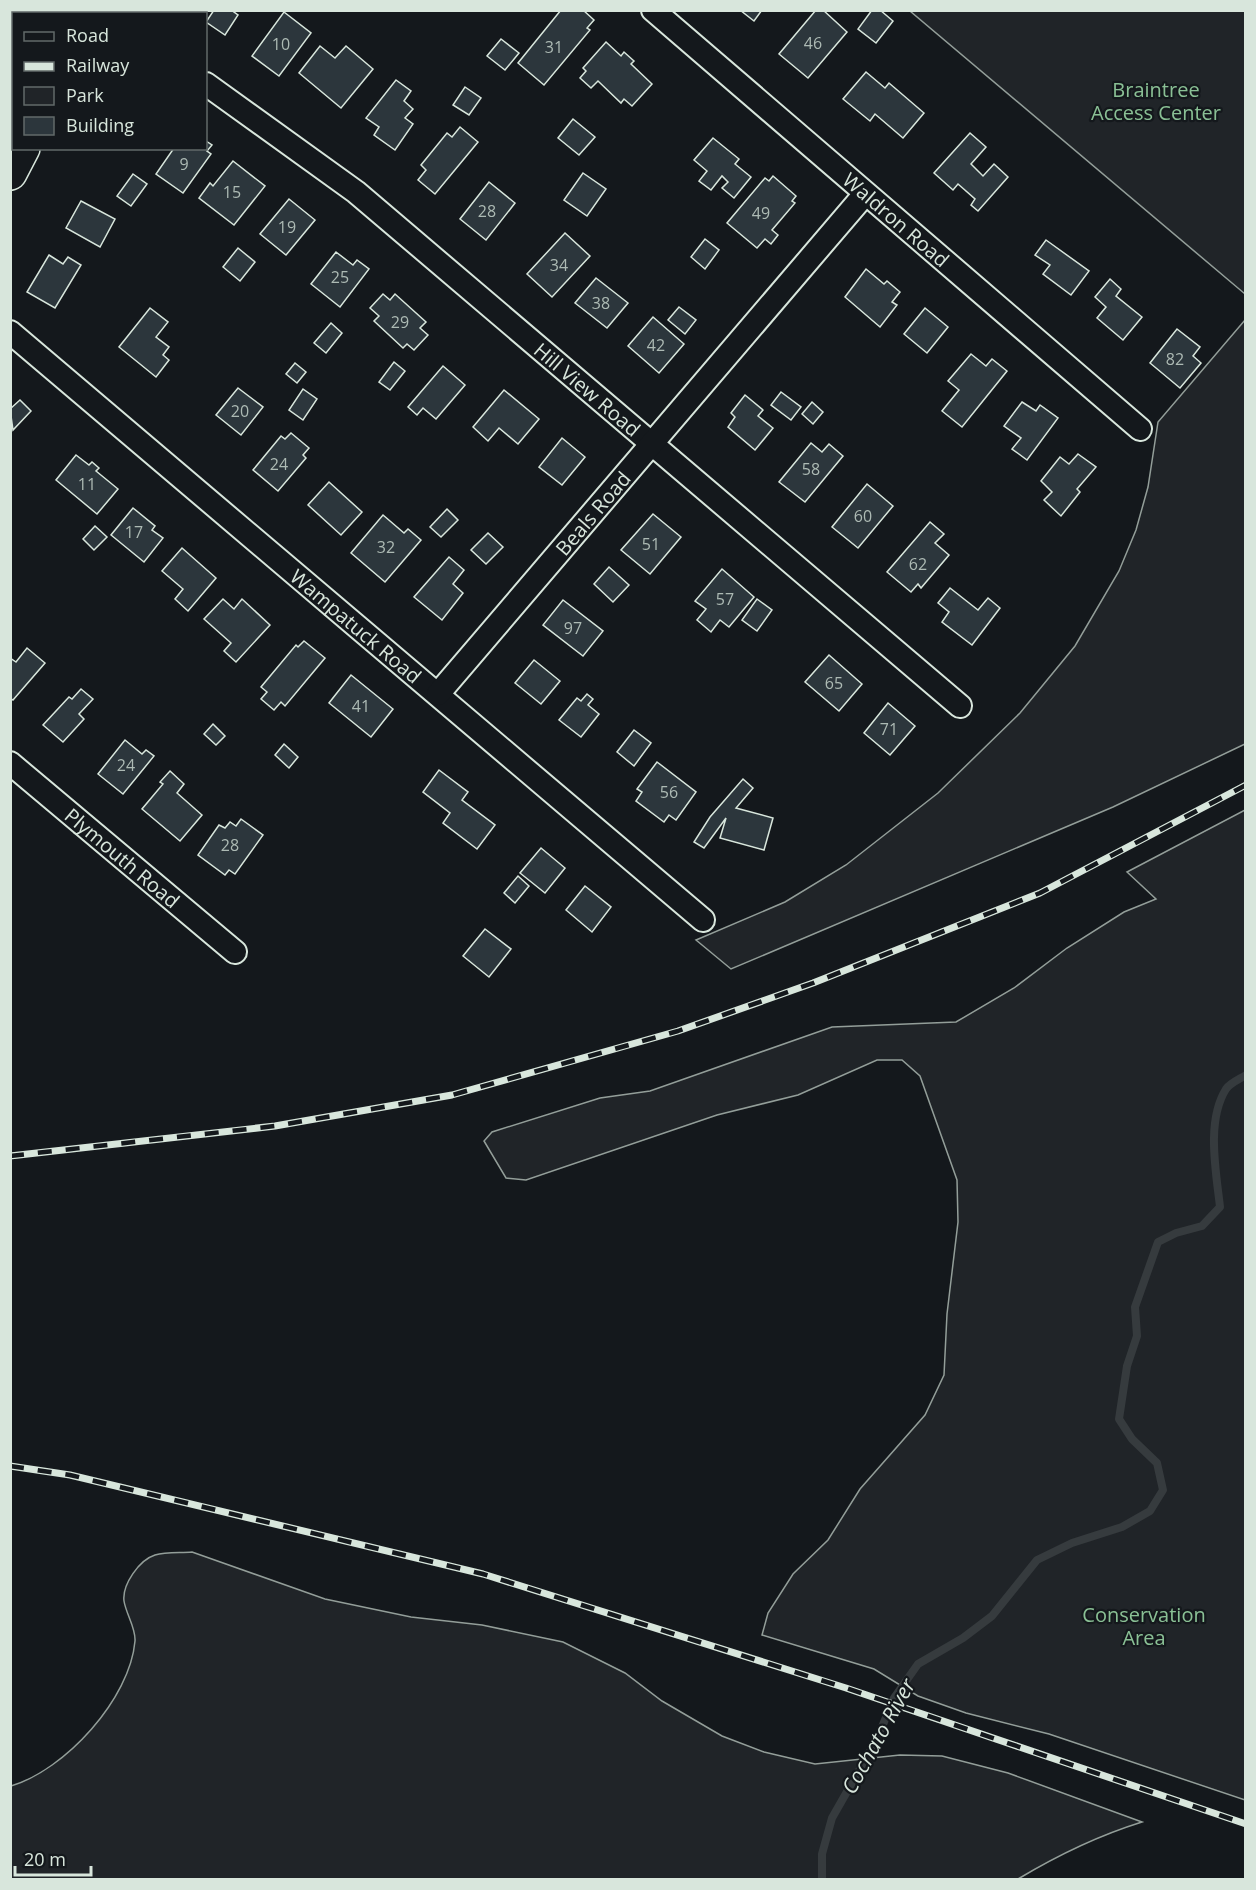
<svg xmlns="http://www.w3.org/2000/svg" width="1256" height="1890" font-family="'Open Sans',sans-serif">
<rect width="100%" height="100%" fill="#14181c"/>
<!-- green -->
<g fill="#202428" stroke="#939e99" stroke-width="1.5">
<polygon points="910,11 1245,11 1245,294"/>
<polygon points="1245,320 1245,744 1113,807 731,969 696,940 785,902 846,865 938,793 1020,713 1075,646 1119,571 1136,530 1148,487 1158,422"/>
<polygon points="1245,810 1245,1800 1049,1734 966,1713 918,1696 874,1669 762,1635 768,1613 793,1574 828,1540 860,1489 925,1415 944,1375 947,1314 958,1222 957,1180 920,1076 902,1060 877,1060 798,1095 717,1115 526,1180 506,1178 484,1141 492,1132 600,1098 650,1091 832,1027 956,1022 1014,988 1067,948 1124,912 1156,899 1127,872"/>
<path d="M192,1552L325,1599L411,1617L482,1625L563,1642L625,1673L662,1701L722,1736L764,1752L815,1764L900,1755L942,1756L1008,1773L1142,1822C1097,1836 1058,1855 1018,1879H11V1786C65,1770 130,1699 135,1641C136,1628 126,1614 124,1601C122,1585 139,1560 155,1555C166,1552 180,1553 192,1552Z"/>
</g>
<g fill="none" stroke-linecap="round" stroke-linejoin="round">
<!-- stream -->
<path stroke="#363b3e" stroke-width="8" d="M822,1880V1854L832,1818L877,1739L894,1698L918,1664L963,1638L992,1616L1037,1560L1072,1543L1122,1527L1150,1511L1163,1490L1157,1463L1132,1439L1119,1419L1127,1366L1137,1336L1135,1307L1158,1242L1176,1233L1202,1226L1220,1207C1216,1171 1206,1121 1226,1089C1230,1083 1240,1079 1246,1075"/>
</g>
<!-- building -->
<g fill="#2c363c" stroke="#d8e6dc" stroke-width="1.5">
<polygon points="214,10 231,10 238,15 225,35 206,22"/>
<polygon points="561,10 583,10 594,20 587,28 590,30 544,85 518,63"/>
<polygon points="740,10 762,10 754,21"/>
<polygon points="816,10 823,10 847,32 808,78 779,54"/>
<polygon points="872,10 880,10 893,21 876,43 858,29"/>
<polygon points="284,12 311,33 279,76 252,56"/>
<polygon points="501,39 519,53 505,70 487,56"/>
<polygon points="606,42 621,56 624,52 634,61 631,64 652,84 632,106 624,99 621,103 598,81 591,88 580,78 586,71 583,68"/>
<polygon points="320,46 335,58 346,46 373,69 341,108 299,73"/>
<polygon points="866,72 885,88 889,83 924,113 903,138 875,114 870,121 843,99"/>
<polygon points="396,80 411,91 404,101 413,109 405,118 413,124 395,150 374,135 379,127 366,118"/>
<polygon points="465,87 481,98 469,115 453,105"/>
<polygon points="573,119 595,137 579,155 558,138"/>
<polygon points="460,127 478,142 435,194 418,180 426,170 421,165 447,133 452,137"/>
<polygon points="970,133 986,147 971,164 983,176 994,164 1008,177 978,211 971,205 975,199 958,184 953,190 934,173"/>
<polygon points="713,138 739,159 735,164 751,177 734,198 722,188 728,182 722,176 711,190 699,181 707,171 694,160"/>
<polygon points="206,141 212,145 207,151 211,154 183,193 156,174 174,148 206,148"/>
<polygon points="233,161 265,186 234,225 199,198 210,183 213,186"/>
<polygon points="583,173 606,189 587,216 564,200"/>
<polygon points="133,174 147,184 131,206 117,196"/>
<polygon points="773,176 796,196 792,201 795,203 772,230 778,235 771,244 765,239 757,248 727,223 765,178 769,181"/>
<polygon points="489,182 515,203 486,240 460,219"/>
<polygon points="289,199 315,220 286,255 260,234"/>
<polygon points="81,201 115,219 100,247 66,228"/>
<polygon points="565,233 590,256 552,297 527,274"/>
<polygon points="705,239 719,250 705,269 691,257"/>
<polygon points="1046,240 1089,271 1071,295 1043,274 1050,265 1035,255"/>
<polygon points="238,248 255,262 240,281 223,267"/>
<polygon points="336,252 353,265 357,260 369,269 340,307 311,284"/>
<polygon points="49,255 63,264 68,257 81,265 55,308 27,292"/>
<polygon points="866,269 884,284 887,281 900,292 892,302 897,305 880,327 845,297"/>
<polygon points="596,278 628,303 607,328 575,303"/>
<polygon points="1110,279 1121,289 1116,296 1142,317 1123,340 1097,318 1106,307 1095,297"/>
<polygon points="383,294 390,300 395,294 426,322 420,328 428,335 414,350 407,344 403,348 374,321 379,316 370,308"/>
<polygon points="679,307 696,320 685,334 668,320"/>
<polygon points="150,308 168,322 156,337 169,347 163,355 169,360 156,377 119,347"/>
<polygon points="925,308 948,327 927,353 904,334"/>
<polygon points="653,317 684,344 659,373 628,346"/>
<polygon points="331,323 342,333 326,353 314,343"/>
<polygon points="1177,329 1200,347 1193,356 1201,363 1180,388 1150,363"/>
<polygon points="971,354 986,366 992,359 1007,371 962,427 942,411 959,390 948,381"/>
<polygon points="394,362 405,371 390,390 379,382"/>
<polygon points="295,363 306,372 297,383 286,374"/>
<polygon points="443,366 465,385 436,419 423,408 417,415 408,407"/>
<polygon points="238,388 263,407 241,435 216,415"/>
<polygon points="303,389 317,399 303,420 289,410"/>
<polygon points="504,390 539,419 518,444 499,428 488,441 473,427"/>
<polygon points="781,392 801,407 791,420 771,405"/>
<polygon points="745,395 763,410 758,416 773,428 755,450 728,427 735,417 731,413"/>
<polygon points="20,400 31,411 13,430 10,409"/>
<polygon points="812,402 823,412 813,424 802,414"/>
<polygon points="1022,402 1036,411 1040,405 1058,418 1027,460 1012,449 1021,438 1004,426"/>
<polygon points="291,433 309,448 303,455 306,458 278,491 253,470 281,436 285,439"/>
<polygon points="562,438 585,457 562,485 539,467"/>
<polygon points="811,443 822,452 829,444 843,456 805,502 779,482"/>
<polygon points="1078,454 1096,467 1077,489 1080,492 1061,516 1044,500 1052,492 1041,481 1060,457 1069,464"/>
<polygon points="76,455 89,465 92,462 99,468 96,471 118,489 97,514 56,480"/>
<polygon points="329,482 362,512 341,535 308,505"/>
<polygon points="867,484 893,506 858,548 832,527"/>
<polygon points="133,508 155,526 152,530 163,538 144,562 111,535"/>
<polygon points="447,509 458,520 441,537 430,527"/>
<polygon points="653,514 681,537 650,574 621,550"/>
<polygon points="383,515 404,533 408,529 421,540 385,582 351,553"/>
<polygon points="930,522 944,534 935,543 949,555 921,588 918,584 911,592 887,572"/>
<polygon points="95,526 107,537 94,550 83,539"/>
<polygon points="488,533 503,547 486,564 471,550"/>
<polygon points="182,548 216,578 188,611 175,599 183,589 162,571"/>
<polygon points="449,557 464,570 453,584 463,593 442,620 414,597"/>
<polygon points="609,567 629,585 613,602 594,584"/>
<polygon points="722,569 754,597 729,627 720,620 711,632 697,620 706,609 695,601"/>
<polygon points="950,588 978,610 988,598 1000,608 972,645 942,622 949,612 938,603"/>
<polygon points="223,599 234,609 242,599 270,625 236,662 224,651 231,643 204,619"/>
<polygon points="757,599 772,610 757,631 742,620"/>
<polygon points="563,600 603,631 583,656 543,625"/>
<polygon points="304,641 325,658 285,706 281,702 274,710 261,699 267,692 261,687 296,645 298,647"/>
<polygon points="27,648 45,663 13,700 10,698 10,658 16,662"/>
<polygon points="829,655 862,684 839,711 805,682"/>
<polygon points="534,660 560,681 541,704 515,683"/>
<polygon points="351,675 393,709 371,737 329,703"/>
<polygon points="81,689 93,699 79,714 84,719 63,742 43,725 69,697 72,699"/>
<polygon points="587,694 593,699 588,705 599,714 581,737 559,720 577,698 581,701"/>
<polygon points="888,703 915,726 890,755 864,733"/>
<polygon points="213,724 225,736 216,745 204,734"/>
<polygon points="634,730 651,743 634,766 617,752"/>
<polygon points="125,740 142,754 146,750 154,756 123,794 98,774"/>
<polygon points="284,744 298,757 289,768 275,755"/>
<polygon points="657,762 696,792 676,820 669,815 664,822 636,801 642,792 637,789"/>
<polygon points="439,770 468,792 462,800 495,825 477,849 443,823 450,813 423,792"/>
<polygon points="170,771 184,784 177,793 202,815 180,841 142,809 163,784 160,782"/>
<polygon points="743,779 753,788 736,808 773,818 764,850 720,838 726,818 704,848 694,842 710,817"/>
<polygon points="241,819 263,835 235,874 229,870 225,875 198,855 219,825 225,828 230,822 236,826"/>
<polygon points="541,848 565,868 545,893 520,873"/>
<polygon points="518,876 529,886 515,903 504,893"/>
<polygon points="585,886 611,907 592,932 566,910"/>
<polygon points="485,929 511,949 489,977 463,956"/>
</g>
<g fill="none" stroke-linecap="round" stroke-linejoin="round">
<defs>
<g id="street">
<path id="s1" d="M653,10L1140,429"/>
<path id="s2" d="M206,84L356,192L960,706"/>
<path id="s3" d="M10,332C240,529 473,723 703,920"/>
<path id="s4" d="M438,694L865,194"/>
<path id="s5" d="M10,763L235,952"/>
</g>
<g id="secondary">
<polyline points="80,14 81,10"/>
<polyline points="10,173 23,148"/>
</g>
</defs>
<!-- street casing -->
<use href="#street" stroke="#d8e6dc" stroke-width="26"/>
<!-- secondary casing -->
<use href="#secondary" stroke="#d8e6dc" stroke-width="36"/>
<!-- street -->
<use href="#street" stroke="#14181c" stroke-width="22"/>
<!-- secondary -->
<use href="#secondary" stroke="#14181c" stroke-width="33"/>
<defs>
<g id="rail">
<polyline points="10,1156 275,1126 452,1095 678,1031 813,983 1040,893 1246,785"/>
<polyline points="10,1466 70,1475 483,1574 846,1688 1246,1824"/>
</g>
</defs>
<!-- rail casing -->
<use href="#rail" stroke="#d8e6dc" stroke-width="7"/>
<!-- rail -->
<use href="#rail" stroke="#14181c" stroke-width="4.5" stroke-dasharray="14" stroke-linecap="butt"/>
</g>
<g text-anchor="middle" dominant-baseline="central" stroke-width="4.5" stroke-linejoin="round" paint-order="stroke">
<!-- number labels -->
<g font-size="16" fill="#adbab4">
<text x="813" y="43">46</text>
<text x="281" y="44">10</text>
<text x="554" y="47">31</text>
<text x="184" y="164">9</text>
<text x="232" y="192">15</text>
<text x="487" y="211">28</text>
<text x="761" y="213">49</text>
<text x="287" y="227">19</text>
<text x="559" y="265">34</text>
<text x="340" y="277">25</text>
<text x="601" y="303">38</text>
<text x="400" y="322">29</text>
<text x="656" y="345">42</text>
<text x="1175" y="359">82</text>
<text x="240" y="411">20</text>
<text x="279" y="464">24</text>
<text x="811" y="469">58</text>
<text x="87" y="484">11</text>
<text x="863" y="516">60</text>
<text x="134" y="532">17</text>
<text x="651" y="544">51</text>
<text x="386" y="547">32</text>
<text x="918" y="564">62</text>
<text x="725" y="599">57</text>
<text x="573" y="628">97</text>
<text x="834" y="683">65</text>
<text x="361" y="706">41</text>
<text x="889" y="729">71</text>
<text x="126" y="765">24</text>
<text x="669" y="792">56</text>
<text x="230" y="845">28</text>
</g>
<!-- park labels -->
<g font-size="20" fill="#8ac095" stroke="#14181c">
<text x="1156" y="89">Braintree<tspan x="1156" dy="23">Access Center</tspan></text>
<text x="1144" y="1614">Conservation<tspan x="1144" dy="23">Area</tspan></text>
</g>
<!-- street labels -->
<g font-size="20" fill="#d8e6dc" stroke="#14181c">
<text stroke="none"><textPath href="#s1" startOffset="321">Waldron Road</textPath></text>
<text stroke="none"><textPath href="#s2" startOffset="489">Hill View Road</textPath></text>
<text stroke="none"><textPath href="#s4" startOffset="238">Beals Road</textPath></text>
<text stroke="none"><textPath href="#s3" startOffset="454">Wampatuck Road</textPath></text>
<text stroke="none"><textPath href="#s5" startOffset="147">Plymouth Road</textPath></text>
</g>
<!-- water labels -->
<g font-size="21" font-style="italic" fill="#d8e6dc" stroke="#14181c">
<text transform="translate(878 1736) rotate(-61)">Cochato River</text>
</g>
</g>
<!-- border -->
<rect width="1256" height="1890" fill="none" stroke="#d8e6dc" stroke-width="24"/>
<!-- legend -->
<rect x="12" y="12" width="195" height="138" fill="#14181c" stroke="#626a69" stroke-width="1.5"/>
<rect x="24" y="32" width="30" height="9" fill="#14181c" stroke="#626a69" stroke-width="1.5"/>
<text x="66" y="42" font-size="18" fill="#d8e6dc">Road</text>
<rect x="24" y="62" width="30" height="9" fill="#d8e6dc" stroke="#626a69" stroke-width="1.5"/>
<text x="66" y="72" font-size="18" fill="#d8e6dc">Railway</text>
<rect x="24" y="87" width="30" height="18" fill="#202428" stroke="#626a69" stroke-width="1.5"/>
<text x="66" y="102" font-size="18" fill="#d8e6dc">Park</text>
<rect x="24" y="117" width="30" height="18" fill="#2c363c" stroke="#626a69" stroke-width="1.5"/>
<text x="66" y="132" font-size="18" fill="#d8e6dc">Building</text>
<!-- scale -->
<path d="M15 1866v9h76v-9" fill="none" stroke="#d8e6dc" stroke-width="3"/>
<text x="24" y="1866" font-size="18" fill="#d8e6dc" stroke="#14181c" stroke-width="4.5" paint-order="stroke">20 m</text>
</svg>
